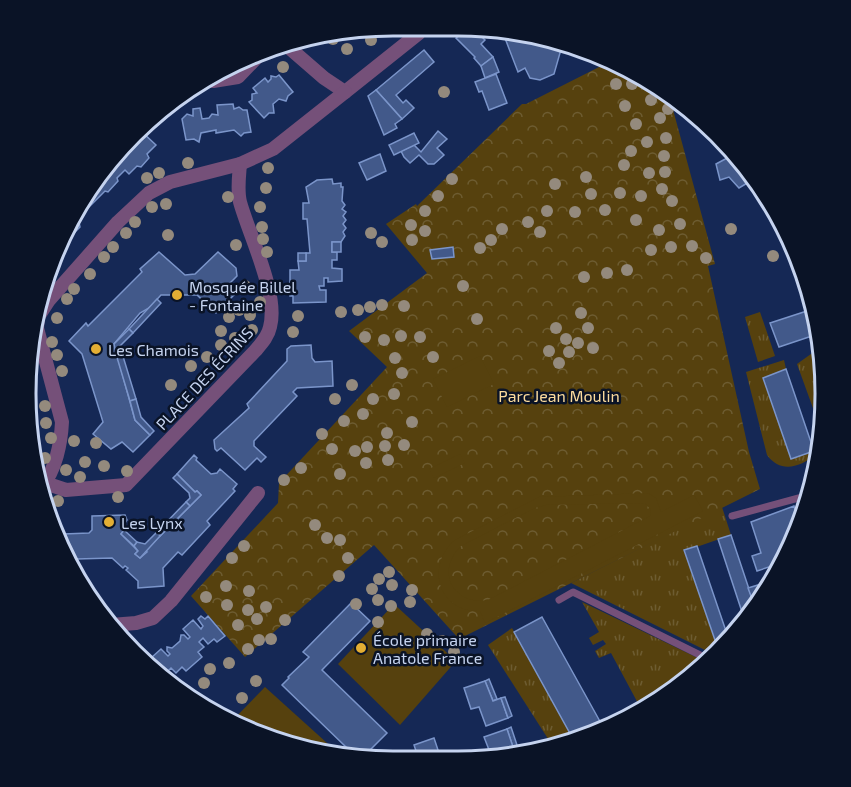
<svg xmlns="http://www.w3.org/2000/svg" width="851" height="787" font-family="'Exo 2',sans-serif">
<defs>
<pattern id="grass-tufts" width="24" height="20" patternUnits="userSpaceOnUse" patternTransform="scale(1.5)"><rect width="24" height="20" fill="#56410e"/><path d="M3 7l-1-3M5 7V3M7 7l1-3M15 17l-1-3M17 17v-4M19 17l1-3" fill="none" stroke="#6d5c31"/></pattern>
<pattern id="park-crowns" width="20" height="18" patternUnits="userSpaceOnUse" patternTransform="scale(1.5)"><rect width="20" height="18" fill="#56410e"/><path d="M2 6a3 3 0 1 1 6 0M12 15a3 3 0 1 1 6 0" fill="none" stroke="#6d5c31"/></pattern>
</defs>
<rect width="100%" height="100%" fill="#152855"/>
<!-- grass -->
<g fill="url(#grass-tufts)">
<polygon points="760,312 775,356 758,362 745,317"/>
<polygon points="818,349 818,422 797,364"/>
<path d="M784,360L786,369L763,378L791,458L814,451L815,455C799,468 780,473 767,455L746,372Z"/>
<polygon points="722,507 731,535 685,551 716,643 719,642 709,652 571,583"/>
<polygon points="582,602 702,660 671,691 640,707 611,653 599,658 595,651 606,644 603,640 593,645 589,638 599,632"/>
<polygon points="512,628 572,737 552,745 488,645"/>
</g>
<!-- park -->
<polygon fill="url(#park-crowns)" points="605,64 662,88 669,95 715,264 708,266 749,452 760,489 459,639 374,545 245,657 191,596 278,503 279,483 387,367 349,331 427,273 386,224 416,204 417,206 522,104 526,104"/>
<!-- pitch -->
<g fill="#56410e" fill-rule="evenodd">
<polygon points="480,356 494,384 447,407 433,379"/>
<polygon points="460,454 465,463 434,478 429,469"/>
<path d="M648,493L656,498L661,512L694,495L703,511L485,623L480,611C438,613 425,565 455,540L539,497ZM645,503L651,510L650,516L488,600C453,606 435,571 461,546L535,508L546,505Z"/>
<polygon points="394,604 456,661 400,725 338,664"/>
<polygon points="265,687 337,752 334,755 233,720"/>
</g>
<!-- building -->
<g fill="#42598a" stroke="#7b95ca" stroke-width="1.5">
<polygon points="463,33 478,33 485,40 481,44 493,57 481,66 474,58 475,57 456,38"/>
<polygon points="503,33 530,33 562,46 554,74 540,80 530,78 525,68 518,72"/>
<polygon points="424,50 434,62 396,95 403,103 406,100 414,108 402,119 376,90"/>
<polygon points="493,57 499,72 485,78 481,66"/>
<polygon points="496,74 507,103 489,110 482,91 479,92 475,82"/>
<polygon points="279,75 293,92 288,96 286,101 279,99 273,104 274,113 269,113 264,118 249,102 252,100 252,94 257,93 253,88 265,78 268,82 271,79 271,76 276,77"/>
<polygon points="376,90 402,119 395,124 397,128 384,135 368,96"/>
<polygon points="233,104 234,109 239,107 243,110 247,110 251,132 244,133 241,136 234,130 216,133 216,130 201,133 199,142 194,139 186,140 182,119 187,114 193,116 193,109 200,108 202,119 209,118 212,114 218,115 217,105"/>
<polygon points="438,131 447,139 437,148 444,155 434,164 428,164 419,155 410,163 404,157 401,151 414,145 421,152"/>
<polygon points="142,132 156,145 147,154 149,158 141,167 137,166 129,174 125,170 117,178 118,181 108,192 105,191 86,210 82,206 73,215 117,151"/>
<polygon points="414,133 419,143 394,155 389,145"/>
<polygon points="380,154 386,171 367,180 359,163"/>
<polygon points="729,157 732,157 754,179 739,188 729,177 720,180 716,164"/>
<polygon points="332,179 333,184 341,183 341,187 343,187 342,201 345,205 342,209 346,212 343,216 346,220 343,224 346,228 343,232 345,236 341,242 332,242 332,252 337,252 337,260 332,260 332,268 342,269 342,281 328,282 328,278 324,278 324,286 319,286 320,290 326,290 326,302 293,303 293,296 290,296 290,270 299,270 298,261 306,261 306,253 310,253 307,219 303,219 303,203 309,203 306,187 317,180"/>
<polygon points="82,206 86,210 77,219 72,215"/>
<polygon points="72,215 79,222 80,227 62,245 60,245"/>
<rect x="332" y="242" width="9" height="10"/>
<polygon points="453,247 454,257 432,259 430,250"/>
<polygon points="159,252 185,275 195,274 218,252 236,268 237,276 227,286 234,295 216,313 197,295 161,295 149,308 140,313 114,344 135,420 150,435 133,452 122,442 111,449 93,434 103,422 82,354 69,341 86,323 88,326 142,272 140,269"/>
<rect x="298" y="253" width="8" height="8"/>
<polygon points="157,299 161,303 133,333 129,329"/>
<polygon points="813,309 818,322 818,334 779,347 770,323"/>
<polygon points="129,329 133,333 120,346 122,353 116,354 114,344"/>
<polygon points="311,345 312,358 315,362 332,361 333,386 297,388 293,392 297,396 254,441 254,446 266,457 261,462 257,458 245,470 221,448 217,451 215,449 214,440 249,408 247,404 287,361 287,349 291,346"/>
<polygon points="122,353 136,399 130,401 116,354"/>
<polygon points="786,369 814,451 791,459 763,378"/>
<polygon points="136,399 141,417 154,431 150,435 135,420 130,401"/>
<polygon points="194,455 197,458 196,460 211,474 217,473 220,469 237,484 233,489 235,491 207,521 210,525 182,555 178,552 163,568 164,586 138,588 138,581 126,570 128,568 125,566 123,568 112,558 77,559 73,563 60,531 63,534 89,533 92,530 92,516 125,515 127,520 125,523 124,530 121,534 138,551 135,554 140,558 147,552 145,551 201,495 197,491 195,492 177,474"/>
<polygon points="177,474 195,492 197,491 201,495 190,506 186,502 190,498 189,493 173,478"/>
<polygon points="186,502 190,506 160,536 157,532"/>
<polygon points="794,506 797,516 778,564 757,571 752,556 761,553 751,522"/>
<polygon points="124,530 137,542 134,546 121,534"/>
<polygon points="157,532 160,536 140,558 135,554 138,551 134,546 137,542 145,544"/>
<polygon points="731,535 755,607 744,618 718,539"/>
<polygon points="697,546 727,634 716,643 684,550"/>
<polygon points="771,581 763,598 755,607 748,588"/>
<polygon points="351,603 370,621 322,670 387,733 362,758 345,758 339,756 347,748 282,685 289,678 288,677 309,657 303,652"/>
<polygon points="201,616 205,619 208,616 225,636 217,642 214,639 208,644 203,638 199,642 204,647 198,652 202,657 186,671 182,667 176,673 171,668 167,672 172,677 167,682 148,667 151,665 155,669 158,666 151,658 161,649 168,656 170,654 167,651 167,647 172,648 180,641 181,635 184,635 188,639 190,637 183,629 193,620 201,629 203,626 198,619"/>
<polygon points="542,617 602,725 572,737 514,632"/>
<polygon points="489,679 497,699 493,701 485,681"/>
<polygon points="485,681 493,701 501,698 508,718 486,726 479,707 471,709 464,688"/>
<polygon points="505,697 512,716 508,718 501,698"/>
<polygon points="511,727 518,748 514,750 507,729"/>
<polygon points="507,729 514,750 522,747 525,755 491,755 484,737"/>
<polygon points="434,738 440,756 418,757 414,745"/>
</g>
<g fill="none" stroke-linecap="round" stroke-linejoin="round">
<!-- service -->
<g stroke="#755079" stroke-width="7">
<polyline points="732,516 806,496"/>
<polyline points="559,600 573,592 704,657"/>
</g>
<!-- minor -->
<g stroke="#755079" stroke-width="14">
<polyline points="286,45 324,78 345,92 419,33"/>
<polyline points="211,79 213,81 238,77 261,53"/>
<path d="M45,483L66,490L126,485L255,351C261,344 268,337 270,327C279,294 249,235 240,202C237,190 239,177 240,164"/>
<path d="M41,487C56,471 61,442 62,422L37,328L38,317L49,300L118,222L149,193L170,182L240,164L273,149L345,92"/>
<polyline points="111,625 136,623 153,618 171,601 258,493"/>
</g>
</g>
<!-- trees -->
<g fill="#948a7d">
<circle cx="333" cy="39" r="6"/>
<circle cx="371" cy="40" r="6"/>
<circle cx="347" cy="49" r="6"/>
<circle cx="283" cy="67" r="6"/>
<circle cx="616" cy="84" r="6"/>
<circle cx="632" cy="84" r="6"/>
<circle cx="444" cy="92" r="6"/>
<circle cx="651" cy="100" r="6"/>
<circle cx="625" cy="106" r="6"/>
<circle cx="668" cy="109" r="6"/>
<circle cx="660" cy="118" r="6"/>
<circle cx="636" cy="124" r="6"/>
<circle cx="666" cy="138" r="6"/>
<circle cx="647" cy="142" r="6"/>
<circle cx="631" cy="151" r="6"/>
<circle cx="664" cy="156" r="6"/>
<circle cx="188" cy="163" r="6"/>
<circle cx="624" cy="165" r="6"/>
<circle cx="268" cy="168" r="6"/>
<circle cx="665" cy="172" r="6"/>
<circle cx="159" cy="173" r="6"/>
<circle cx="649" cy="173" r="6"/>
<circle cx="586" cy="177" r="6"/>
<circle cx="147" cy="178" r="6"/>
<circle cx="452" cy="179" r="6"/>
<circle cx="555" cy="184" r="6"/>
<circle cx="266" cy="188" r="6"/>
<circle cx="662" cy="189" r="6"/>
<circle cx="620" cy="193" r="6"/>
<circle cx="591" cy="194" r="6"/>
<circle cx="438" cy="196" r="6"/>
<circle cx="641" cy="196" r="6"/>
<circle cx="228" cy="197" r="6"/>
<circle cx="672" cy="201" r="6"/>
<circle cx="166" cy="204" r="6"/>
<circle cx="152" cy="207" r="6"/>
<circle cx="260" cy="207" r="6"/>
<circle cx="605" cy="210" r="6"/>
<circle cx="425" cy="211" r="6"/>
<circle cx="547" cy="211" r="6"/>
<circle cx="575" cy="212" r="6"/>
<circle cx="636" cy="220" r="6"/>
<circle cx="135" cy="222" r="6"/>
<circle cx="528" cy="222" r="6"/>
<circle cx="680" cy="224" r="6"/>
<circle cx="411" cy="225" r="6"/>
<circle cx="262" cy="227" r="6"/>
<circle cx="502" cy="229" r="6"/>
<circle cx="731" cy="229" r="6"/>
<circle cx="659" cy="230" r="6"/>
<circle cx="425" cy="231" r="6"/>
<circle cx="540" cy="232" r="6"/>
<circle cx="126" cy="233" r="6"/>
<circle cx="371" cy="233" r="6"/>
<circle cx="168" cy="235" r="6"/>
<circle cx="263" cy="239" r="6"/>
<circle cx="412" cy="240" r="6"/>
<circle cx="491" cy="240" r="6"/>
<circle cx="382" cy="242" r="6"/>
<circle cx="236" cy="245" r="6"/>
<circle cx="692" cy="246" r="6"/>
<circle cx="113" cy="247" r="6"/>
<circle cx="671" cy="247" r="6"/>
<circle cx="480" cy="248" r="6"/>
<circle cx="651" cy="250" r="6"/>
<circle cx="267" cy="252" r="6"/>
<circle cx="773" cy="256" r="6"/>
<circle cx="104" cy="257" r="6"/>
<circle cx="706" cy="258" r="6"/>
<circle cx="627" cy="270" r="6"/>
<circle cx="607" cy="273" r="6"/>
<circle cx="90" cy="274" r="6"/>
<circle cx="584" cy="277" r="6"/>
<circle cx="245" cy="286" r="6"/>
<circle cx="463" cy="286" r="6"/>
<circle cx="74" cy="289" r="6"/>
<circle cx="67" cy="299" r="6"/>
<circle cx="260" cy="302" r="6"/>
<circle cx="382" cy="305" r="6"/>
<circle cx="404" cy="306" r="6"/>
<circle cx="370" cy="307" r="6"/>
<circle cx="239" cy="310" r="6"/>
<circle cx="358" cy="310" r="6"/>
<circle cx="341" cy="312" r="6"/>
<circle cx="581" cy="313" r="6"/>
<circle cx="250" cy="315" r="6"/>
<circle cx="298" cy="316" r="6"/>
<circle cx="229" cy="317" r="6"/>
<circle cx="57" cy="318" r="6"/>
<circle cx="477" cy="319" r="6"/>
<circle cx="556" cy="328" r="6"/>
<circle cx="588" cy="328" r="6"/>
<circle cx="252" cy="330" r="6"/>
<circle cx="221" cy="331" r="6"/>
<circle cx="293" cy="332" r="6"/>
<circle cx="401" cy="336" r="6"/>
<circle cx="365" cy="337" r="6"/>
<circle cx="420" cy="337" r="6"/>
<circle cx="235" cy="338" r="6"/>
<circle cx="566" cy="339" r="6"/>
<circle cx="384" cy="340" r="6"/>
<circle cx="52" cy="342" r="6"/>
<circle cx="578" cy="343" r="6"/>
<circle cx="221" cy="345" r="6"/>
<circle cx="593" cy="348" r="6"/>
<circle cx="549" cy="351" r="6"/>
<circle cx="569" cy="352" r="6"/>
<circle cx="57" cy="355" r="6"/>
<circle cx="207" cy="357" r="6"/>
<circle cx="433" cy="357" r="6"/>
<circle cx="395" cy="358" r="6"/>
<circle cx="559" cy="363" r="6"/>
<circle cx="191" cy="366" r="6"/>
<circle cx="62" cy="371" r="6"/>
<circle cx="402" cy="373" r="6"/>
<circle cx="171" cy="385" r="6"/>
<circle cx="352" cy="385" r="6"/>
<circle cx="394" cy="394" r="6"/>
<circle cx="335" cy="399" r="6"/>
<circle cx="373" cy="399" r="6"/>
<circle cx="45" cy="406" r="6"/>
<circle cx="363" cy="414" r="6"/>
<circle cx="344" cy="421" r="6"/>
<circle cx="412" cy="422" r="6"/>
<circle cx="46" cy="423" r="6"/>
<circle cx="387" cy="433" r="6"/>
<circle cx="322" cy="434" r="6"/>
<circle cx="51" cy="438" r="6"/>
<circle cx="74" cy="441" r="6"/>
<circle cx="96" cy="443" r="6"/>
<circle cx="404" cy="445" r="6"/>
<circle cx="385" cy="446" r="6"/>
<circle cx="367" cy="447" r="6"/>
<circle cx="332" cy="449" r="6"/>
<circle cx="355" cy="451" r="6"/>
<circle cx="45" cy="458" r="6"/>
<circle cx="388" cy="460" r="6"/>
<circle cx="85" cy="462" r="6"/>
<circle cx="366" cy="463" r="6"/>
<circle cx="104" cy="466" r="6"/>
<circle cx="301" cy="468" r="6"/>
<circle cx="66" cy="470" r="6"/>
<circle cx="127" cy="471" r="6"/>
<circle cx="340" cy="474" r="6"/>
<circle cx="80" cy="477" r="6"/>
<circle cx="284" cy="480" r="6"/>
<circle cx="118" cy="497" r="6"/>
<circle cx="58" cy="501" r="6"/>
<circle cx="315" cy="525" r="6"/>
<circle cx="327" cy="538" r="6"/>
<circle cx="340" cy="540" r="6"/>
<circle cx="244" cy="546" r="6"/>
<circle cx="232" cy="558" r="6"/>
<circle cx="348" cy="558" r="6"/>
<circle cx="389" cy="572" r="6"/>
<circle cx="339" cy="576" r="6"/>
<circle cx="379" cy="579" r="6"/>
<circle cx="392" cy="585" r="6"/>
<circle cx="226" cy="586" r="6"/>
<circle cx="372" cy="589" r="6"/>
<circle cx="412" cy="590" r="6"/>
<circle cx="249" cy="591" r="6"/>
<circle cx="206" cy="597" r="6"/>
<circle cx="378" cy="600" r="6"/>
<circle cx="410" cy="602" r="6"/>
<circle cx="356" cy="604" r="6"/>
<circle cx="227" cy="605" r="6"/>
<circle cx="391" cy="606" r="6"/>
<circle cx="266" cy="607" r="6"/>
<circle cx="248" cy="610" r="6"/>
<circle cx="257" cy="619" r="6"/>
<circle cx="285" cy="620" r="6"/>
<circle cx="378" cy="622" r="6"/>
<circle cx="238" cy="625" r="6"/>
<circle cx="427" cy="634" r="6"/>
<circle cx="271" cy="639" r="6"/>
<circle cx="259" cy="640" r="6"/>
<circle cx="442" cy="641" r="6"/>
<circle cx="248" cy="649" r="6"/>
<circle cx="454" cy="652" r="6"/>
<circle cx="229" cy="663" r="6"/>
<circle cx="210" cy="669" r="6"/>
<circle cx="256" cy="681" r="6"/>
<circle cx="204" cy="683" r="6"/>
<circle cx="242" cy="698" r="6"/>
</g>
<!-- markers -->
<g fill="#e3ae34" stroke="#0a1326" stroke-width="2">
<circle cx="177" cy="295" r="6"/>
<circle cx="96" cy="349" r="6"/>
<circle cx="109" cy="522" r="6"/>
<circle cx="361" cy="648" r="6"/>
</g>
<g text-anchor="middle" dominant-baseline="central" stroke-width="5" stroke-linejoin="round" paint-order="stroke">
<!-- poi labels -->
<g font-size="16" fill="#c5d3ef" stroke="#0a1326" text-anchor="start">
<text x="189" y="286">Mosquée Billel<tspan x="189" dy="18">- Fontaine</tspan></text>
<text x="108" y="349">Les Chamois</text>
<text x="121" y="522">Les Lynx</text>
<text x="373" y="639">École primaire<tspan x="373" dy="18">Anatole France</tspan></text>
</g>
<!-- street labels -->
<g font-size="16" fill="#c5d3ef" stroke="#0a1326">
<text transform="translate(204 378) rotate(-47)">PLACE DES ÉCRINS</text>
</g>
<!-- park labels -->
<g font-size="16" fill="#fbdb9d" stroke="#0a1326">
<text x="559" y="395">Parc Jean Moulin</text>
</g>
</g>
<!-- crop -->
<path d="M0 0H851V787H0ZM393 36H458A357 357 0 0 1 815 393V394A357 357 0 0 1 458 751H393A357 357 0 0 1 36 394V393A357 357 0 0 1 393 36Z" fill="#0a1326" fill-rule="evenodd"/>
<path fill="none" stroke="#c5d3ef" stroke-width="3" d="M393 36H458A357 357 0 0 1 815 393V394A357 357 0 0 1 458 751H393A357 357 0 0 1 36 394V393A357 357 0 0 1 393 36Z"/>
</svg>
